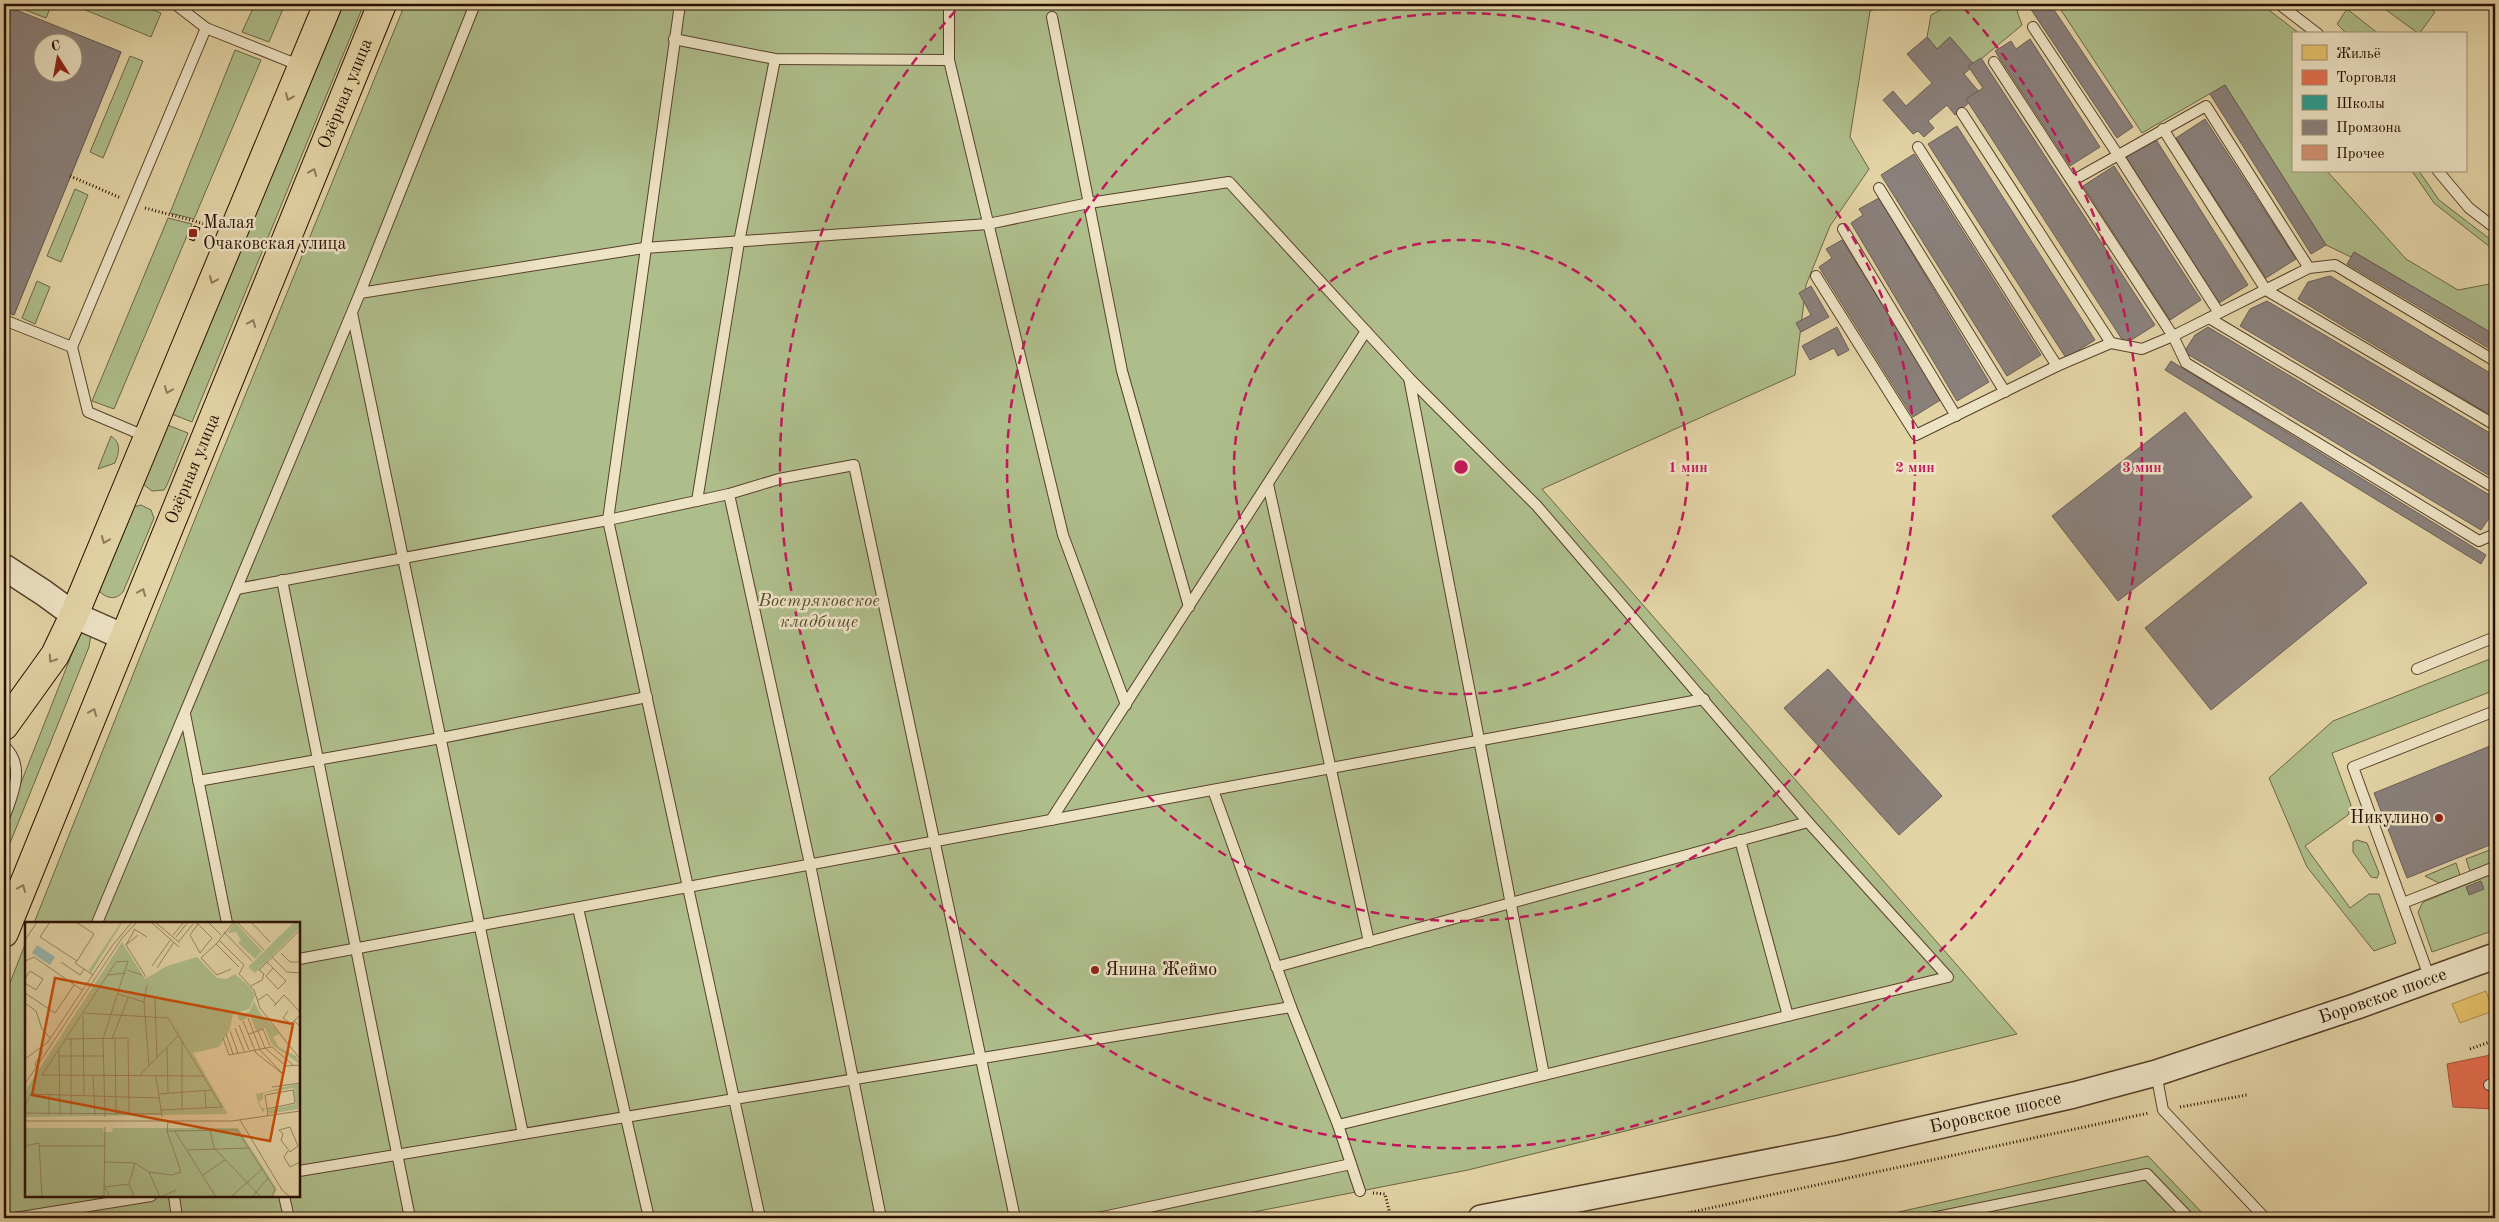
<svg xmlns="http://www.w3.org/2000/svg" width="2499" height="1222" font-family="'Old Standard TT',serif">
<rect width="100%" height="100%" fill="#e3d4a6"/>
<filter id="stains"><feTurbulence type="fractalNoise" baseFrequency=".004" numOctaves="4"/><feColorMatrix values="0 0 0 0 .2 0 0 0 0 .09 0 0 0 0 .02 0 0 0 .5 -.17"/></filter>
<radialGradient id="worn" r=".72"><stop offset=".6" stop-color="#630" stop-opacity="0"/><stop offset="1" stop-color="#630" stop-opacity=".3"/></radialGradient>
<!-- green -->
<g fill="#aebe8b" stroke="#6c6646">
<polygon points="10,4 52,4 46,18"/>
<polygon points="71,4 137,4 161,13 151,37"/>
<polygon points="255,4 285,4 269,42 242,32"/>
<polygon points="338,4 364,4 192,422 169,413"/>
<polygon points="405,4 1888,4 1870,11 1850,137 1869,169 1830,226 1806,285 1795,375 1542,489 2017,1034 1468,1170 1223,1218 4,1218 4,998 26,942 26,1196 299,1196 299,923 34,923 211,479"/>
<polygon points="1952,4 2027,4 2017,11 2022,25 1974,65 1950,37 1937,49 1927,37 1931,15"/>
<polygon points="2057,4 2261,4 2300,34 2293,34 2293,171 2327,171 2406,259 2458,290 2495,283 2495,335 2354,252 2351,257 2326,245 2225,85 2142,133"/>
<polygon points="2378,4 2424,4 2435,12 2419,34"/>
<polygon points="2347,9 2379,34 2347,34 2337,24"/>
<polygon points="235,50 261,60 194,219 170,213"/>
<polygon points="130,56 143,61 103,158 90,152"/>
<polygon points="2412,171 2419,171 2439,200 2495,243 2495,251 2434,203"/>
<polygon points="75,189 88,195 61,262 47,256"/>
<polygon points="168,218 192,224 114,409 92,401"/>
<polygon points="37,281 50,287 35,324 22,318"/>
<polygon points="165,424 188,433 167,485 164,490 152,491 143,484"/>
<path d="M111,436C122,444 119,452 115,463L98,469Z"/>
<path d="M141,505L151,510L154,518L123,592C116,600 108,599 100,592L98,585L132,507Z"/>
<polygon points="82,628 91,634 89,647 4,858 4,826"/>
<polygon points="2495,657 2495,690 2332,753 2351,805 2348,815 2305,846 2350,908 2369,894 2379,894 2396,943 2374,951 2307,867 2269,778 2333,721"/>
<polygon points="2357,840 2367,843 2379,873 2377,878 2371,877 2353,852 2353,842"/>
<polygon points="2495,848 2495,861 2470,871 2466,859"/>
<polygon points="2456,863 2460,875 2439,883 2425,876"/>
<polygon points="2495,873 2495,930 2432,952 2418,912 2423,902"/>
<polygon points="2148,1156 2207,1218 1872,1218"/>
</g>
<!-- homes -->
<polygon fill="#e9c46a" stroke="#af8d4a" points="2486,991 2493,1011 2460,1023 2452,1004"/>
<!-- shops -->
<polygon fill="#e76f51" stroke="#ae5239" points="2495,1054 2495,1109 2453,1107 2447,1064"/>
<!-- schools -->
<polygon fill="#2a9d8f" stroke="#2a7264" points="71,32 121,52 14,315 4,311 4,197 54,72 72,72 72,42 66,42"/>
<!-- industry -->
<g fill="#8a817c" stroke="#6d5e57" fill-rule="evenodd">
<polygon points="2036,4 2050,4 2133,127 2117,138 2030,8"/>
<path d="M4,5L121,52L14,315L4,311ZM42,42H72V72H42Z"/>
<polygon points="1927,37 1937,49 1950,37 1974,65 1964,74 1980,93 1955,115 1947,105 1928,121 1934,128 1924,137 1918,131 1913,134 1883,100 1893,91 1906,106 1932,83 1907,54"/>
<polygon points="2030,39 2100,147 2070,166 1995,51 2011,41 2016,49"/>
<polygon points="1981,58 2155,325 2125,344 1966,99 1983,88 1968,66"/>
<polygon points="2225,85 2326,245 2311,254 2210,94"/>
<polygon points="2205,119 2296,259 2266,278 2176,138"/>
<polygon points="1957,126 2095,340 2066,358 1928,144"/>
<polygon points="2155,138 2248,285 2219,303 2126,157"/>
<polygon points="1914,154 2041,355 2007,376 1881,175"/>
<polygon points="2114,166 2201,300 2170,320 2083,186"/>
<polygon points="1879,198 1989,382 1957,401 1851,223 1863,215 1859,209"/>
<polygon points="1842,240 1942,399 1913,417 1819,267 1832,258 1826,249"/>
<polygon points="2354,252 2495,335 2495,352 2347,264"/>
<polygon points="2330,276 2495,376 2495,418 2298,299 2308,282"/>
<polygon points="1811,286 1829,317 1801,332 1796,323 1811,315 1799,293"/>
<polygon points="2267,301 2495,436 2495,479 2240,326 2250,309"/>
<polygon points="1837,327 1849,350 1838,356 1834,348 1810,360 1802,346"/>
<polygon points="2208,327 2493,497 2489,505 2495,509 2481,530 2184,352 2195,335"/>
<polygon points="2171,361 2486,555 2481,564 2165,370"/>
<polygon points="2185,412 2252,497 2118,601 2052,516"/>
<polygon points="2301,502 2367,583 2211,710 2145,628"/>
<polygon points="1828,669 1942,796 1899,835 1784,708"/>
<polygon points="2495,744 2495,843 2407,878 2374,793"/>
<polygon points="2481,881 2484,889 2469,895 2466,887"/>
</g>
<!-- building -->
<polygon fill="#d09070" stroke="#290e01" points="194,226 200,228 194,241 189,239"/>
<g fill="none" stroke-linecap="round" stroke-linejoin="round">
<defs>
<g id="service">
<polyline points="175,4 206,28 301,66"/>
<polyline points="680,4 608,520 760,1218"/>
<polyline points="2279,4 2318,34"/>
<polyline points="1052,17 1122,371 1189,607"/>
<polyline points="2033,27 2118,155 2219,313"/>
<polyline points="674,39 775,59 949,60 1063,535 1126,705"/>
<polyline points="949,60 949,4"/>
<polyline points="1994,62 2173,336 2186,363 2479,541 2495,534"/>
<polyline points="1962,113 2111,343"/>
<polyline points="2163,129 2266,290 2495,425"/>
<polyline points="1918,147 2057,366"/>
<polyline points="2438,171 2469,208 2495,228"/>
<polyline points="2072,181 2206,106 2309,268"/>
<polyline points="1879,188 2005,392"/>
<polyline points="1843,229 1956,416"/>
<polyline points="1816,276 1916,435 2057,366 2111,343 2142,349 2173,336 2309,268 2335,265 2495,361"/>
<polyline points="360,293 644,248 988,224 1089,203 1229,182 1409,378 1537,506 1808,822 1948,977 1338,1125"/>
<polyline points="352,313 523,1134"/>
<polyline points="2209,318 2495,488"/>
<polyline points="4,320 72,347 206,28"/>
<polyline points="72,347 88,412 147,437"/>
<polyline points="1409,378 1544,1075"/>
<polyline points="1268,484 1369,942"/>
<polyline points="729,494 810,864 881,1218"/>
<polyline points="697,501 739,242 775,59"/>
<polyline points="282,580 410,1218"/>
<polyline points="237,589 608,520 729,494 779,479 854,465 1015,1218"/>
<polyline points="2417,669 2495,637"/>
<polyline points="185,714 227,923"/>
<path d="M4,746C26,765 13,795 4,818"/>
<polyline points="198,781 441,738 647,697"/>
<polyline points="1213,790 1291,1007 1338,1125 1360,1191"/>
<polyline points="1051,820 1366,331"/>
<polyline points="1740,840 1788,1016"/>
<polyline points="2403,903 2495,867"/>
<polyline points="578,908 649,1218"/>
<polyline points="97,923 360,293 475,4"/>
<polyline points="299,959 1704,699"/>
<polyline points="1276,967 1808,822"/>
<polyline points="2430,979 2353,767 2495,711"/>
<polyline points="2156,1073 2163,1110 2265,1218"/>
<polyline points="2489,1085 2495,1085"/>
<polyline points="299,1171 1291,1007"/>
<polyline points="174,1196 177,1218"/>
<polyline points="284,1196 289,1218"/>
<polyline points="15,1218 151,1196"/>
<polyline points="1098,1218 1351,1164"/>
<polyline points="1932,1218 2147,1174 2189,1218"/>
</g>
<g id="tertiary">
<polyline points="4,567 44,593 74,615 124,637"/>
<path id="s1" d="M1481,1218L1841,1148L2074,1095L2156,1073L2357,1006L2495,956"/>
</g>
<g id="primary">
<polyline points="4,726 55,655 74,615 328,4"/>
<path id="s2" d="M4,933L382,4"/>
</g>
</defs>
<!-- service casing -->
<use href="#service" stroke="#58402a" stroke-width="12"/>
<!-- tertiary casing -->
<use href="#tertiary" stroke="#58402a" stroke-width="28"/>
<!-- primary casing -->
<use href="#primary" stroke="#290e01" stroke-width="30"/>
<!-- path -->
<g stroke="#290e01" stroke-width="3" stroke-dasharray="1 2.5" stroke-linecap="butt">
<polyline points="70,176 121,198"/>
<polyline points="145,208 205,224"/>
<polyline points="2470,1049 2495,1040"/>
<polyline points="2180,1107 2247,1095"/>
<polyline points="1373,1193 1385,1194 1391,1218"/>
<polyline points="1664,1218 2149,1113"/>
</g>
<!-- service -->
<use href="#service" stroke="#ede3c5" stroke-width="10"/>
<!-- tertiary -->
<use href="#tertiary" stroke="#ede3c5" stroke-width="25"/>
<!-- primary -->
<use href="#primary" stroke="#e3d4a6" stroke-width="28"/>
</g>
<!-- one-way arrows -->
<defs><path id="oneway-chevron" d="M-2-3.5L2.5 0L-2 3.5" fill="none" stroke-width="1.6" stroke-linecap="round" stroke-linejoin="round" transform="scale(1.25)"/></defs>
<g stroke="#8f7b5c">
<use href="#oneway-chevron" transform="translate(289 97) rotate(113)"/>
<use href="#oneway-chevron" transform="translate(313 172) rotate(-68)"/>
<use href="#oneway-chevron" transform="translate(213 280) rotate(113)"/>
<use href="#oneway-chevron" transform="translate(252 323) rotate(-68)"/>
<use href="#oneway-chevron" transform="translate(168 390) rotate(112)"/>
<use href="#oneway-chevron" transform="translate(105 540) rotate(112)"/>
<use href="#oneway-chevron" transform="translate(142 592) rotate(-68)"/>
<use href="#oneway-chevron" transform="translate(52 659) rotate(123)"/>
<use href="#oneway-chevron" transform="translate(93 712) rotate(-68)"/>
<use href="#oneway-chevron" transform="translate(22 888) rotate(-68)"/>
</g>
<!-- distance rings -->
<g fill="none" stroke="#c2185b" stroke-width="2.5" stroke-dasharray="9 6">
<circle cx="1461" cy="467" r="227"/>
<circle cx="1461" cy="467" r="454"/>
<path d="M1963 7A681 681 0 1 1 959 7"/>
</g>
<!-- markers -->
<g fill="#8f2418" stroke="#ede3c5" stroke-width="2">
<rect x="188" y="228" width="10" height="10" rx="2.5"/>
<circle cx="2439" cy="818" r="5"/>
<circle cx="1095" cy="970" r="5"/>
</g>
<g text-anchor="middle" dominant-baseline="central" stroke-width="5" stroke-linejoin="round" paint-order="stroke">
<!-- street labels -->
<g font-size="18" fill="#290e01" stroke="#ede3c5">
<text stroke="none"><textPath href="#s2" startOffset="906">Озёрная улица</textPath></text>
<text stroke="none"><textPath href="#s2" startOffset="501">Озёрная улица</textPath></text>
<text stroke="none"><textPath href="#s1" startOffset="930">Боровское шоссе</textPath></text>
<text stroke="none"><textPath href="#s1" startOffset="525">Боровское шоссе</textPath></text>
</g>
<!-- poi labels -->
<g font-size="18" fill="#290e01" stroke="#ede3c5" text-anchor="start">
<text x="203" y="223">Малая<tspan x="203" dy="21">Очаковская улица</tspan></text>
<text x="2429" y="818" text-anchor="end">Никулино</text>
<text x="1105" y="970">Янина Жеймо</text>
</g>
<!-- park labels -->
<g font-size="18" font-style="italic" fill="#584c31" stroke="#ede3c5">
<text x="819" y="601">Востряковское<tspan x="819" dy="21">кладбище</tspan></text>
</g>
</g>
<!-- overview -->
<g transform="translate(25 922)">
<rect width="275" height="275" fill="#e3d4a6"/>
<path d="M96,0H100L97,1L66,51L64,48ZM210,0L237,29L230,37L213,21L216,18L211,10L202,11ZM269,0H275V6L230,51L223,45ZM97,20L120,57L142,44L172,35L192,56L202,57L210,52L226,66L230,74L224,87L208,92L205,107L194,125L168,131L203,192L0,195V169ZM229,79L235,91L253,109L264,126L254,112L248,115L254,125L271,134L275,142L247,123L240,106L231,109L225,93L217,99L213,97V93L224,90ZM275,161L273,187L244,192L243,188L271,182L268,166L238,171V177L234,180L237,186L240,185L238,191L233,181L231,172ZM0,206H78L79,210H87L88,206H213L252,267L248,275H0Z" fill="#aebe8b"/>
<path d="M12,23L30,35L25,43L7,31Z" fill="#97b7b0"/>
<path fill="none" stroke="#998564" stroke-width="1" d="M25,0L15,15L52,39L69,12L51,0M126,0L154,25M130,0L155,21M171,0L187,16L175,31L165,13L173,2M183,0L196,13M209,0L194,18L219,43L214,52L229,68L235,86L275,137M212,0L239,28M226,0L245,20M109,7L122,15M199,10L227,39M113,13L101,23L121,55M148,13L159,0M151,15L163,0M0,18L12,0M154,19L168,2M194,19L176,36L192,53L206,47M191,22L214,45M101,23L110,7M256,31L265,40H275M247,35L262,50L275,51M0,39L9,35L57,68M52,39L50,41L68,53M36,40L55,53L59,47M242,40L261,59L253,67L241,54L248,46M127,44L146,17M132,46L149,20M102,48L117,53M83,53L101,51M0,57L5,49L18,57L11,68L0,61M226,64L237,58L239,52L234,48L275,8M0,71L30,91L49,63M93,72L119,80L124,144M130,77L132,136M232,79L242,72L251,82L249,84M119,80L122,63M0,81L11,89L17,107L25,116M251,82L259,73L275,90M263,89L258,96L266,102L269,99M59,91L143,96L197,185L136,188M275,93L269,99L275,104M58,94L59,174M223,96L235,127M218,99L231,131L259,153L234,127M214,103L224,128M210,106L219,129M205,109L213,131M233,109L240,126L261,144L275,143M201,112L208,132M224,112L238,107L245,124M198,116L204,133L247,125L268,143M42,117L103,116L104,193M46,117V193M87,117L103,76M90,117L91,193M142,126L143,171M34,129L35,193M34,134H79M0,137L23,120L87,24L107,0M12,146L10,142L17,131L16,126M17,153L91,40L103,39L78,117L80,195M17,153L179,154M68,153L70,193M115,153L154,113M131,154L137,195M0,162L97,16L112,0M247,165L275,161M180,168L181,186M133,172L187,168M0,185L5,172L134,176M157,187V119M242,187L270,181L268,168L240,173L243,194M0,191L137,192M24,193V173M215,198L257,268L265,275M0,199H207L275,189M265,205L273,224L265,230L256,218L258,212L254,208ZM149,208L191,275M185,208L189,226L236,275M142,209L212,208L250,267L247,275M0,224L14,221L17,275M14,224H81M162,228L224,226M263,229L259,235L265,245L275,240M80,240L110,241L124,250L147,253L156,250L142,209L143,200M124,250L135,275M178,253L200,238M104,262L110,241M54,275L79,274M79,275L80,205M86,275L79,265L104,262L109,275M136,275L151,268M206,275L237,247M227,275L243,256"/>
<path fill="#cb4e0a" fill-opacity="0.15" stroke="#cb4e0a" stroke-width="2.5" d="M30,56L268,102L245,219L7,173Z"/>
<rect width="275" height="275" fill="none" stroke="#290e01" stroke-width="2.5"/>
</g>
<circle cx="1461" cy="467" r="8" fill="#c2185b" stroke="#ede3c5" stroke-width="2.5"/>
<g font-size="15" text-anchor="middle" font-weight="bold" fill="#c2185b" stroke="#ede3c5" stroke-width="5" stroke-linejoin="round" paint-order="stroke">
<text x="1688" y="472">1 мин</text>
<text x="1915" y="472">2 мин</text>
<text x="2142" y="472">3 мин</text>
</g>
<!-- margin -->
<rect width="2499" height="1222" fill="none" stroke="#e3d4a6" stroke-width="20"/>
<rect x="5" y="5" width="2489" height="1212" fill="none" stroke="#290e01" stroke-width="2.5"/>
<rect x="10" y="10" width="2479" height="1202" fill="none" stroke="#290e01"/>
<!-- legend -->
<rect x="2292" y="32" width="175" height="140" fill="#ede3c5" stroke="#9f8e77"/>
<rect x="2302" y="45" width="25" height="15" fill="#e9c46a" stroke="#9f8e77"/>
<text x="2336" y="58" font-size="15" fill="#290e01">Жильё</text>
<rect x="2302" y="70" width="25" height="15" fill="#e76f51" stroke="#9f8e77"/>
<text x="2336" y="82" font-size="15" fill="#290e01">Торговля</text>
<rect x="2302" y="95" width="25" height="15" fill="#2a9d8f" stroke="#9f8e77"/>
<text x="2336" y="108" font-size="15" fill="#290e01">Школы</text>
<rect x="2302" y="120" width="25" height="15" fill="#8a817c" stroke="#9f8e77"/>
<text x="2336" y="132" font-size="15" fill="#290e01">Промзона</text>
<rect x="2302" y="145" width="25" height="15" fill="#d09070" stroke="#9f8e77"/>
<text x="2336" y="158" font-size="15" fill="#290e01">Прочее</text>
<!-- north arrow -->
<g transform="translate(58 58) rotate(349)"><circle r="24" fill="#ede3c5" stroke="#9f8e77"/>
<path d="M0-4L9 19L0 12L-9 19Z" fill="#8f2418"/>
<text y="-8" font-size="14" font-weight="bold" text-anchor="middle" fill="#290e01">С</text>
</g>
<rect width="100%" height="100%" filter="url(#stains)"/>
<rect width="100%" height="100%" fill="url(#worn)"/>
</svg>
